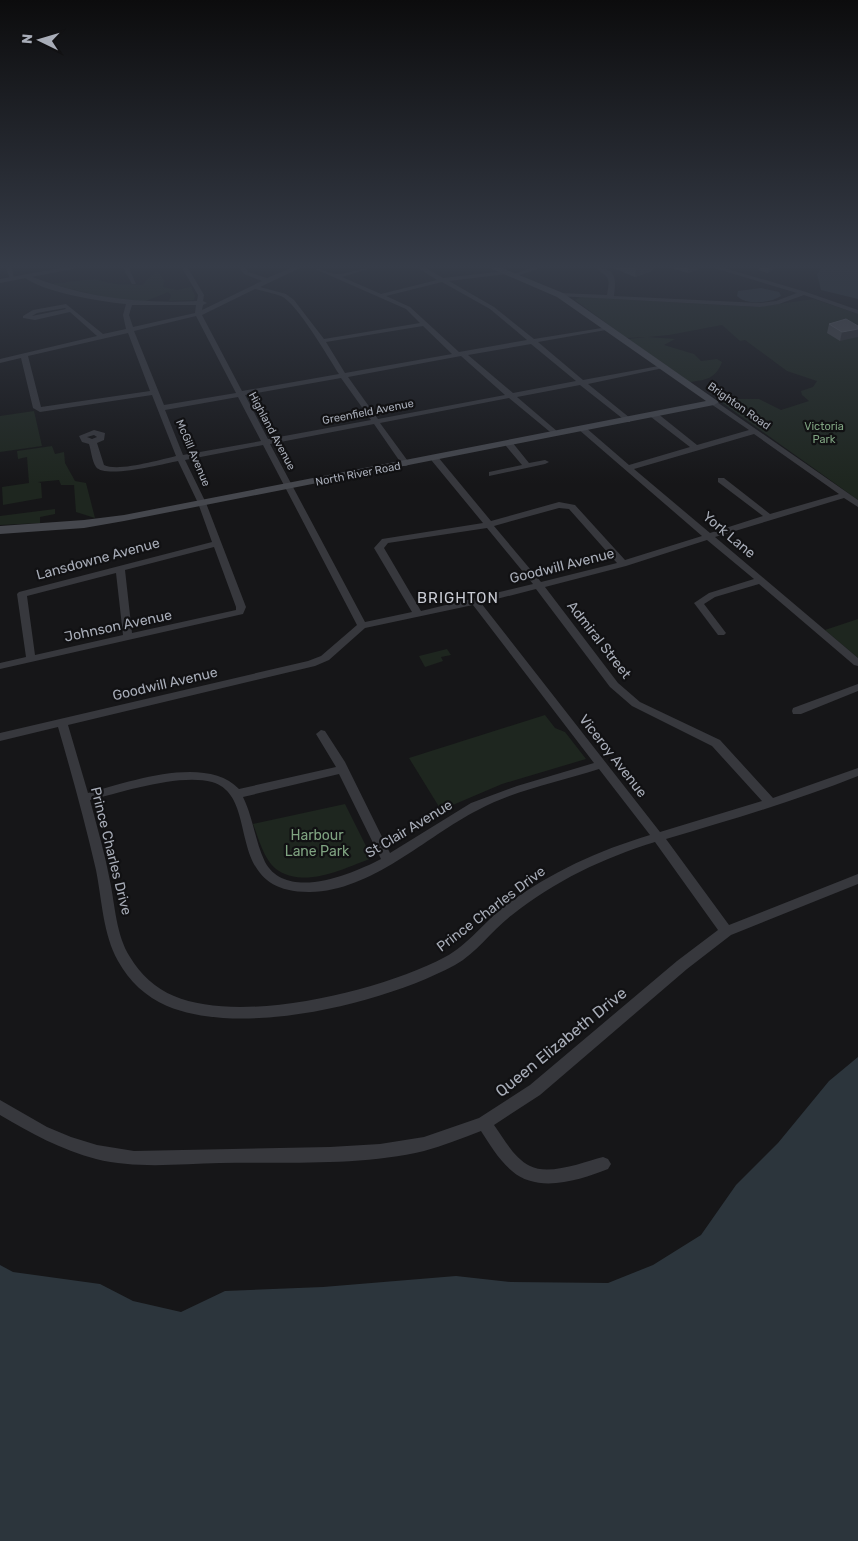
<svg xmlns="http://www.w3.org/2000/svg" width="858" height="1541" font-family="Rubik,sans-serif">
<rect width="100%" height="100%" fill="#161618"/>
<!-- green -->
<g fill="#1e261f">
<polygon points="155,272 159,272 164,281 163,287 177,290 191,287 195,296 194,300 169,301 171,295 168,292 146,301 121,301 50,284 94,279 115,284 142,285"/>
<path d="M580,297L757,307L814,299L858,314V500L717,399H759L781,410L809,401L802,395L801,391L813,387L817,381L787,371L745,340L740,341L722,325L669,335L648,337L675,339L664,345L694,354L701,361L717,359L722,362C716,379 705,380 690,382L628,339L646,337L628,338L624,336L575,300Z"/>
<polygon points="34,411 42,446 0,452 0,416"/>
<polygon points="52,446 55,454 64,452 65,463 75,481 86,483 95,518 76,512 74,485 61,485 59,480 38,482 41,483 42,498 3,505 2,487 29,483 27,457 18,459 17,451"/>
<polygon points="55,509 55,514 40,517 40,523 0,525 0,516"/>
<polygon points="858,619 858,658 825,630"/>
<polygon points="447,649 451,655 441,657 443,661 425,667 419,656"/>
<polygon points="545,715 555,728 565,732 586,759 502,784 441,810 409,758"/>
<path d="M345,804L372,858C345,868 307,888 279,871C264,862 259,839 253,824Z"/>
</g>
<!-- water -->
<g fill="#2c353c">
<polygon points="821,268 858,268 858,299 821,290 817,274"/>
<path d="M761,288L779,292L781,296C770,303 747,306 737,296L738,291Z"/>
<polygon points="858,1057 858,1541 0,1541 0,1265 13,1272 100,1284 133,1301 181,1312 225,1291 323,1287 456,1276 511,1282 608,1283 653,1265 701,1235 736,1185 778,1143 829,1081"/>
</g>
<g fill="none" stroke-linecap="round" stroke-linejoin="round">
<!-- minor -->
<g fill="#37383d" fill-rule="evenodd">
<polygon points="6,268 12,268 14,279 10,279"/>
<polygon points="123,268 129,268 136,284 132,284"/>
<path d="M182,268H188L204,295L203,301L207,303L203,305L202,310L262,281L244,274L240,268H246L248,272L267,278L291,268H300L260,287L286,294L294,300L324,339L420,323L406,309L313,268C322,268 327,273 336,274C343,275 361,268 371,268L342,277L381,294L437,280L418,268H426L443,278L505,271L508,273L507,274L449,281L494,307L534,339L608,327L609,328L606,330L538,342L583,380L664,365L668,367L588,384L630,418V422H627L580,385L517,397L558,432L559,434L555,436L509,398L380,423L410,464L406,466H403L374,424L270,444L365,622L412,612L374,548L382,539L483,523L432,461L431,459L435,457H438L491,521L559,502L575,505L625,560L702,536L578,429L585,427L629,465L690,447L651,417V413H657L697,445L749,430L711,404V400H714L858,500V507L844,498L715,537L858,658V666L854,665L759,584L715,597L704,604L726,633L724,635H718L694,603L709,593L754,579L707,540L626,566L545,587L618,683L640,702L720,740L773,798L858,768V776C795,801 731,820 666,839L729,925L858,874V884L731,935L687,969L540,1095L494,1125C504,1139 514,1158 530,1166C549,1176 584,1162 603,1157L608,1159L611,1164L608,1169C580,1180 538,1194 512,1171C499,1160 490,1145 481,1131C462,1138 443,1146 424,1151C363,1166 283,1162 220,1163C179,1164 136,1169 96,1159C61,1150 31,1133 0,1115V1100L47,1127L71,1137L97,1145L134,1151L330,1147L380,1144L424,1137L479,1118L530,1085L677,961L718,930L655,842C603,858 555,881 512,915C492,930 477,953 455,965C385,1003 243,1038 167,1006C146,997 129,981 118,961C103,934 102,900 96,870C85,822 72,775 58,727L0,741V733L308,661L321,656L357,625L263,445L185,460L206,503L246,607L243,614L0,669V663L26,657L17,594L19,592L212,542L198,503L178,461C163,464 105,479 96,467C92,461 91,450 89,444L82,442L79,436L94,430L105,433L104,440L97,443L104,465C118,472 159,460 176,456L152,395L40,412L33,408L21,358L0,363V359L97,336L70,312L35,320L23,318V316L33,310L66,304L103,334L126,329L123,315L126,304C97,301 45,293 22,276L27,275C82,297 138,304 197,301L198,295ZM442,282L490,309L527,340L459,352L410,307L386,296ZM255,289C263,291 273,293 281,296C297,303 328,357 339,374L242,391L202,315ZM132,305H196L195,313L133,327L129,315ZM65,308L66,309L32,316L37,313ZM196,316L236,393L164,405L134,331ZM423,326L452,354L345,373L326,342ZM128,333L150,391L41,407L28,356ZM531,344L576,381L513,393L468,355ZM461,356L505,395L378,419L348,377ZM341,378L371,420L268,439L245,395ZM238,397L261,441L183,455L165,410ZM754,434L839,494L770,514L724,478H718V482L763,516L710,533L634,469ZM94,435L97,437L92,439L87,437ZM559,508L569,509L617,563L541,582L494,526ZM487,528L533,584L421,611L384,548L388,543ZM214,547L236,607V610L132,633L125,570ZM116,573L123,635L35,655L27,596ZM536,589L610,687L632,706L712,746L762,801L660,832L481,603ZM473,605L594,763L517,786L471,803L390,853L345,762L325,731L321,730L316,734L336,767L239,789C206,754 128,782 88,793L68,725L315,666L329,660L365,628ZM599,769L650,835C597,851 549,873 505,906C484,922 468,945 445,957C381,991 242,1025 174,996C156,989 140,974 130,957C116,935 115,905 110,881C105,854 97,827 90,800C122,792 180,773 212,782C263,797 220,893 310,892C372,891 425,837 478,810C515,790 559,782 599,769ZM339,774L381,859C352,874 287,902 265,862C255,841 253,817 243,797Z"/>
<polygon points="530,268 540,268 514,277 509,276"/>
<path d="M596,268C617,268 616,279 614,296L760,303L776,301L797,293L714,268H724L806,292L858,310V314L804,295L779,304L760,307L558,296V294L560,293L607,295C610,277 610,279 596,268Z"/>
<polygon points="506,442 512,442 529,463 545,460 549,462 545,464 489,476 489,472 522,465 506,446"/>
<polygon points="858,684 858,691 801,714 793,714 792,711 793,708"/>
</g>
<!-- tertiary -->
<polygon fill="#37383d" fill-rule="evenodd" points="60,268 78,268 0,283 0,279"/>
<!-- secondary -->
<polygon fill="#45474d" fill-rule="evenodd" points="490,268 502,268 563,293 719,402 714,405 124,521 84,528 0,534 0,526 84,520 124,515 706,401 557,297"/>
</g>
<!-- wall -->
<g fill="#47494d">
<polygon points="613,268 653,268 652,271 635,277"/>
<polygon points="671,268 701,268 688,273"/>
<polygon points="759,268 775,268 768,273 758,270"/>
<polygon points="829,324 858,326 840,341 827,333"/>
</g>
<!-- shaded-wall -->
<g fill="#2f3033">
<polygon points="636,268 653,268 652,271 635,277"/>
<polygon points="688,268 701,268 688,273"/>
<polygon points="769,268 775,268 768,273"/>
<polygon points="858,329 858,337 840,341 842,332"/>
</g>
<!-- building -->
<polygon fill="#525359" stroke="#5f6168" points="846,319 858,326 858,329 842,332 829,324"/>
<!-- sky -->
<linearGradient id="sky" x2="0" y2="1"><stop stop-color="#0c0c0d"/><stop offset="0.55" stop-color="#363c48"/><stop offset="1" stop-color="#363c48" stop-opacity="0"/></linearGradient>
<rect width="858" height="484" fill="url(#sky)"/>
<g text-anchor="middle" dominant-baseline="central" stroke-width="4.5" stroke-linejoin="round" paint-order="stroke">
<!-- far-street labels -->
<g font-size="11" fill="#a8adb8" stroke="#111113">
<text transform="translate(739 406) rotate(35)">Brighton Road</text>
<text transform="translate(368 412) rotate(-11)">Greenfield Avenue</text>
<text transform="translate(272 431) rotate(62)">Highland Avenue</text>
<text transform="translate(193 453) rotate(67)">McGill Avenue</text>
<text transform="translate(358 474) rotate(-11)">North River Road</text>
</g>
<!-- far-park labels -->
<g font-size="11" fill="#7fa381" stroke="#111113">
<text x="824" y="426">Victoria<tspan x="824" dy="13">Park</tspan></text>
</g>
<!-- street labels -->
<g font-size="14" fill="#a8adb8" stroke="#111113">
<text transform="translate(729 535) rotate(40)">York Lane</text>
<text transform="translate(98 559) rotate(-15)">Lansdowne Avenue</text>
<text transform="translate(562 566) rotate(-14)">Goodwill Avenue</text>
<text transform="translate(118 626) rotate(-12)">Johnson Avenue</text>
<text transform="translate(599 640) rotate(52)">Admiral Street</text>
<text transform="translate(165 684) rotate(-13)">Goodwill Avenue</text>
<text transform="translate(613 756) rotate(52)">Viceroy Avenue</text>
<text transform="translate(409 829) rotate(-31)">St Clair Avenue</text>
<text transform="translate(111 851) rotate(76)">Prince Charles Drive</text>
<text transform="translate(491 909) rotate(-37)">Prince Charles Drive</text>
</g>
<!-- park labels -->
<g font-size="14" fill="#7fa381" stroke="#111113">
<text x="317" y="835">Harbour<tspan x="317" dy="16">Lane Park</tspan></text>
</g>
<!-- neighbourhood labels -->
<g font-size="15" letter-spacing="1" fill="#c9ccd4" stroke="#111113">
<text x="458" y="598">BRIGHTON</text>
</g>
<!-- near-street labels -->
<g font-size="16" fill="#a8adb8" stroke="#111113">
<text transform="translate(561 1042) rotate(-39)">Queen Elizabeth Drive</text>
</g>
</g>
<!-- north arrow -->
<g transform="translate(40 40) rotate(275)" stroke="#111113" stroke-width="4" paint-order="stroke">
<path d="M0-4L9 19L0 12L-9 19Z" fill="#a8adb8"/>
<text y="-8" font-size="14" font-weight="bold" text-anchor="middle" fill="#a8adb8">N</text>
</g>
</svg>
